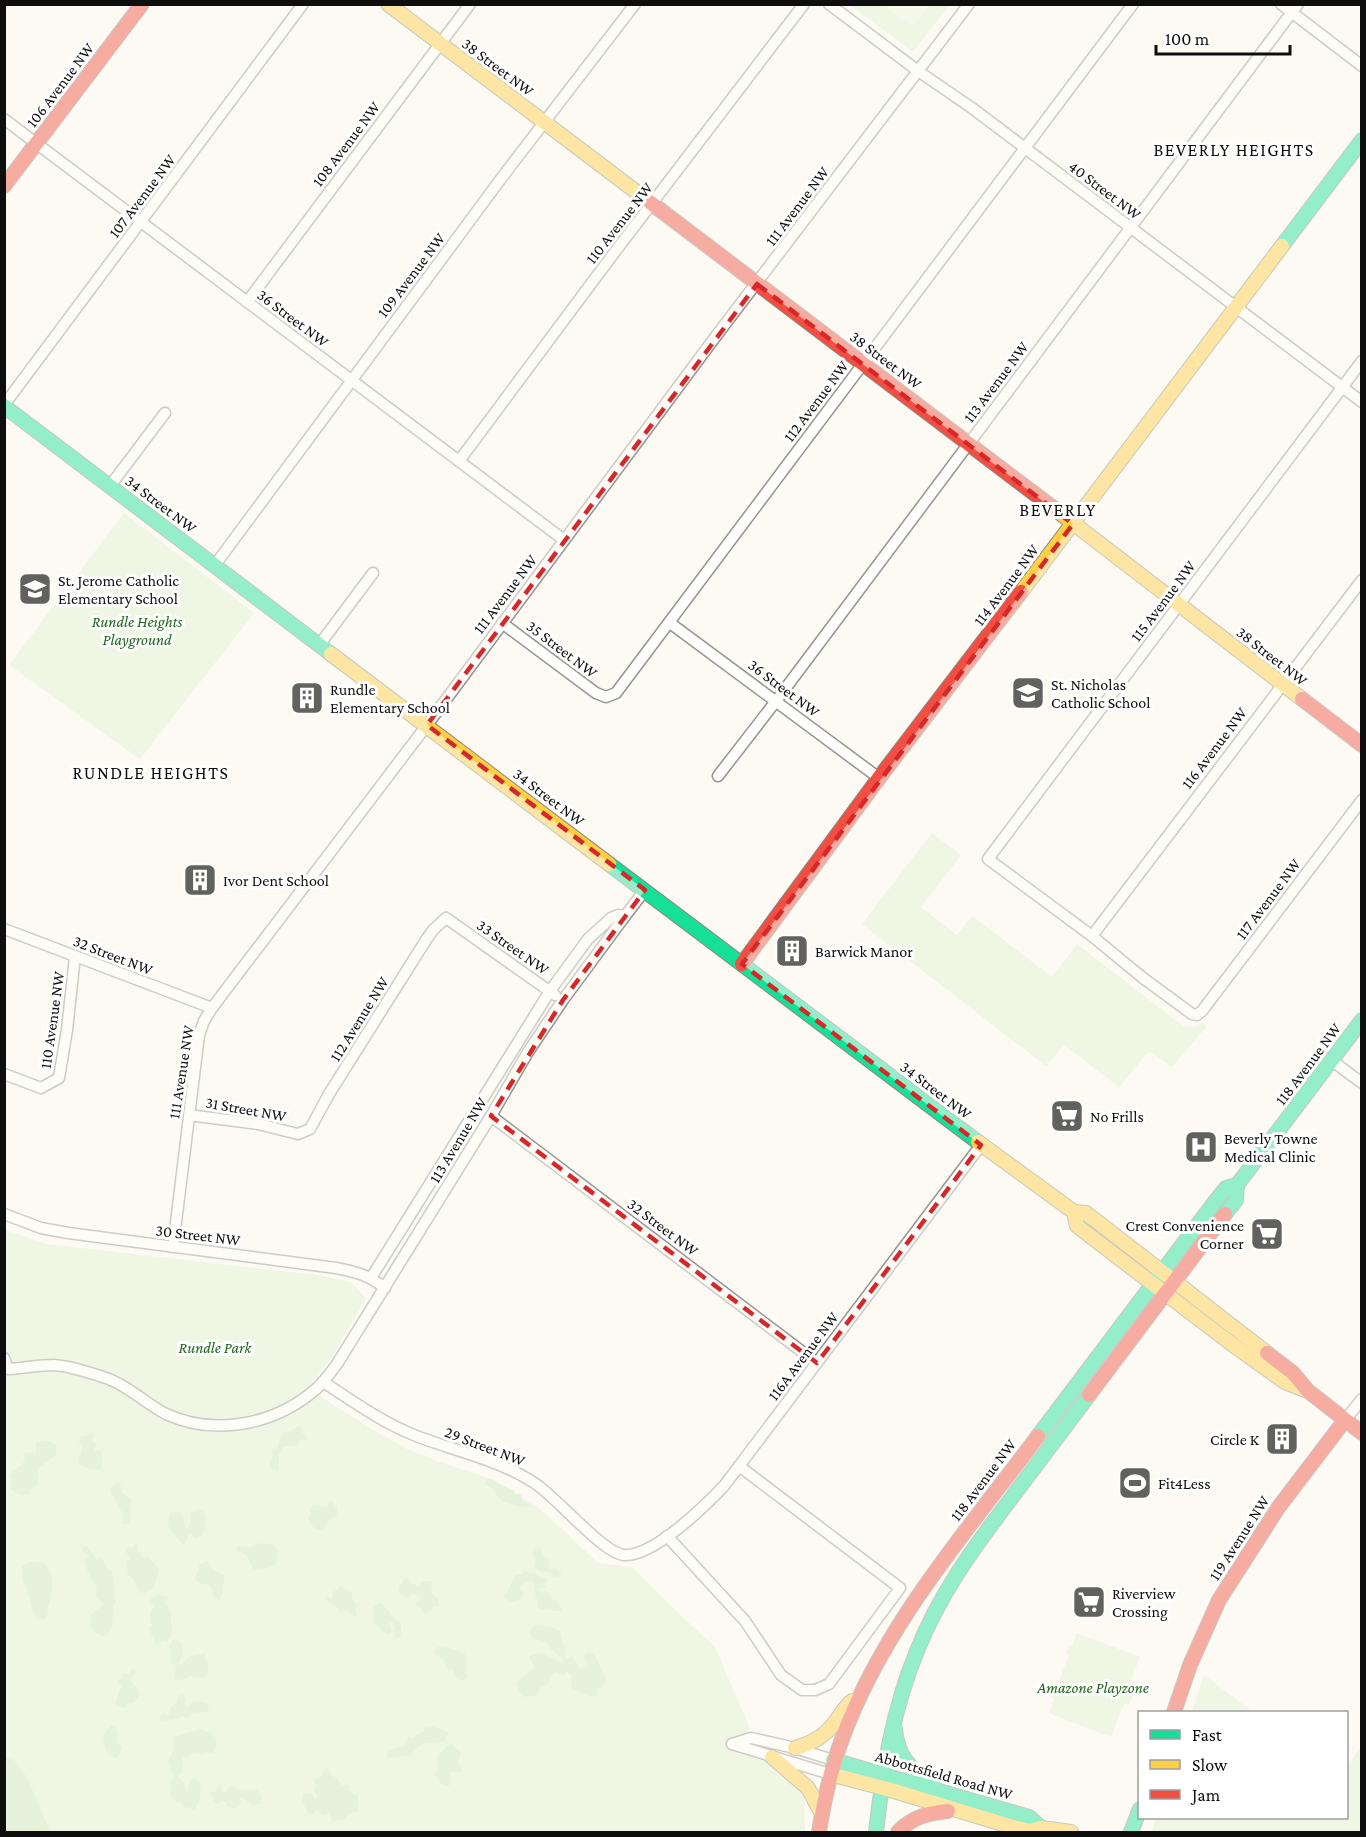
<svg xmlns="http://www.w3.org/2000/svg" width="1366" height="1837" font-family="'Crimson Pro',serif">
<rect width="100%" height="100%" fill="#fcfaf2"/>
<!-- green -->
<g fill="#e0f1d3">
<polygon points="850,5 949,5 913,52"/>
<polygon points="124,513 254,613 140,759 9,665"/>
<polygon points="932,833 961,855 921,907 957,935 972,916 1052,977 1077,944 1183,1026 1195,1027 1202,1022 1207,1026 1172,1067 1149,1051 1119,1087 1064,1045 1046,1066 862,924"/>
<polygon points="5,1230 46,1244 325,1276 352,1283 366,1298 331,1358 310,1385 318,1395 370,1428 407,1449 439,1462 486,1477 538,1507 598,1563 632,1567 677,1612 715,1647 749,1726 751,1747 804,1790 805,1832 5,1832"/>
<polygon points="1077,1633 1140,1657 1128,1687 1135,1690 1129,1705 1124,1703 1111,1737 1049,1713 1054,1698 1050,1696 1053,1687 1056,1688 1069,1655 1066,1653 1069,1645 1072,1646"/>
<polygon points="1204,1675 1253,1712 1192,1712"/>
<polygon points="1361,1747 1361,1832 1155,1832 1152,1831 1156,1818 1346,1818 1347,1766"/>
</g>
<!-- forest -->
<g fill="#cfe8c0">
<polygon points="299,1426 303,1430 302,1433 307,1436 308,1439 305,1440 300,1440 298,1445 283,1447 279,1453 279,1470 276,1471 269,1466 273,1455 272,1450 275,1448 277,1449 280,1437 282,1436 284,1432 291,1431"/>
<path d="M90,1432L94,1434L92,1440L96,1443L94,1451L99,1450L102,1452V1469C92,1470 85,1469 78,1462L83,1446L79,1443L81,1436H87Z"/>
<path d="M38,1441H48L57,1446L55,1456L38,1468V1481L37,1486L33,1487L30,1494C21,1496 17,1494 10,1488L11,1484L10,1482L12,1479L9,1478L12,1470H17V1467L22,1465L25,1459L24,1454L30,1452L36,1453V1443Z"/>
<path d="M487,1479H491L514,1491L516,1495L519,1493L522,1496V1500L531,1506L522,1508C511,1503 497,1504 495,1489L485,1484Z"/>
<path d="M117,1482L120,1483L122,1493L131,1499L130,1509L131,1521L128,1524H124C121,1518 124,1515 120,1509C117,1502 113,1497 110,1490Z"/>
<path d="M330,1502H332L337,1508V1515L328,1521L323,1530C313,1531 312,1525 308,1518L311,1514L309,1511L311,1507L315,1505L326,1507Z"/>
<path d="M197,1509L203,1510C207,1519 206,1527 202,1536L195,1539L190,1534L188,1535L185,1544H182L168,1526L169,1513C183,1509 183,1515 185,1526L188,1529L191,1521L190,1514Z"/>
<path d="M263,1543L274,1545L278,1550L276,1563C269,1570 263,1567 254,1570L246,1555L236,1550L237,1546L249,1547Z"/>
<path d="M136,1544L138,1545V1552L142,1553L141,1557H148L159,1569C156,1581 155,1593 140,1593L133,1579L128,1574L126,1561L130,1559L125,1549L127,1547L132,1548Z"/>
<path d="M86,1546L94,1555L96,1560L102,1557L106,1567L112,1571L115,1593L113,1597L116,1601C108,1614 118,1626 106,1636C93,1636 87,1624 92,1614C94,1611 101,1607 104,1604C96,1596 94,1600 97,1587C91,1580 87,1570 84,1561L89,1555L82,1552V1548Z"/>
<polygon points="539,1547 541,1548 543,1555 549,1559 550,1569 556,1568 561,1572 562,1574 557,1577 553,1577 550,1572 542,1572 534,1568 536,1558 532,1554 533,1549"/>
<polygon points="207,1561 214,1570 224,1575 223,1592 219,1600 213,1597 212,1589 208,1584 201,1584 195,1579 200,1564"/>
<path d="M29,1562H43C57,1577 52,1587 49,1605L47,1606L48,1614L46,1619L37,1620C34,1615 27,1592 27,1587L22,1581V1566Z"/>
<path d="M525,1571L529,1573L534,1572L538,1576L546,1578L547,1582L544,1584L546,1587L538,1589L543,1593L545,1591L549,1593L552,1599L558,1601L562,1611H554L549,1608L540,1610L537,1606L539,1601L536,1598L534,1583L531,1581L524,1583L520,1587L523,1592V1598L515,1602H508L504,1596C510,1591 510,1581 516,1574H522Z"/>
<polygon points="405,1578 408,1578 411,1583 419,1586 422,1581 430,1581 432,1583 431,1594 438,1598 439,1606 434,1607 431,1611 429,1611 428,1614 424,1614 421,1608 418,1607 416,1604 420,1600 420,1596 412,1594 406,1598 399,1594 399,1588"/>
<polygon points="341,1586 351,1592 353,1600 357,1605 355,1608 357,1616 356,1617 347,1611 340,1613 338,1608 324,1599 327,1596 333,1599 332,1593"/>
<path d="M157,1595L167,1596L168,1600L165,1602L171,1613V1624L173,1626L170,1637L166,1642L164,1639L158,1644L155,1643L154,1637L152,1636L149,1627L153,1625L150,1622V1613L154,1605L152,1603L149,1604C148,1599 153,1598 157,1595Z"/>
<polygon points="381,1603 390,1612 394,1619 398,1620 401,1624 401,1635 398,1638 395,1638 393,1634 395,1628 391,1622 389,1623 392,1631 388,1634 383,1632 380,1628 374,1623 373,1608 376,1605"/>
<path d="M536,1625L555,1628L560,1631C561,1641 567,1649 566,1659L572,1656L580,1669L588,1667V1663L584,1659V1656L587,1653L594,1654L606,1678L603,1687L597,1689V1696L592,1697L571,1688L572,1676L568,1672L564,1675L555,1672L551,1676L549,1683L540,1688L538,1695L524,1697L518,1691L516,1683L535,1667L529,1657C540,1648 551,1659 563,1663L562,1658L551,1649L547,1642L533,1639L530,1633L533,1626Z"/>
<path d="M176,1639L183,1644V1653L178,1665H181L190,1656L207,1653L205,1659C210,1665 209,1673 204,1678L189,1676L182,1680L174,1679L176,1668L174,1664L169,1663L171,1656L169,1645L173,1640Z"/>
<polygon points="438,1647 447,1647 465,1654 467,1659 466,1672 468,1678 461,1681 454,1676 454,1670 447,1669 443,1659 434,1654 434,1649"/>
<polygon points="132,1669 134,1669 136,1673 130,1680 139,1690 140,1695 133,1703 127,1703 127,1708 115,1706 119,1691 122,1687 118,1681 123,1678 122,1675 124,1674 129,1674"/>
<polygon points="181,1694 186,1698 185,1705 187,1708 194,1701 207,1703 209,1711 193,1713 188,1719 182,1716 176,1719 160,1721 160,1717 163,1713 169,1715 170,1708 177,1702 177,1698"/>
<path d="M111,1725L116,1728L118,1733L117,1742L122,1747L119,1755L116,1758L109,1755L105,1748C105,1743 102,1739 104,1734C106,1731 109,1729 111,1725Z"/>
<path d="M432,1726L448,1732L449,1734L446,1737L445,1741C427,1746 423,1737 411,1756L391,1758L386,1756L388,1753L386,1750L403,1747L408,1738L410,1737L413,1739L415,1736L424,1731V1727Z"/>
<path d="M200,1729L212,1733L216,1739V1748L213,1753L204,1752L203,1755L190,1753L187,1758L183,1757L182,1758L183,1771L178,1775V1778L184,1782L187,1794H188C187,1787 188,1782 195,1779L200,1783C201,1792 200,1802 195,1809L192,1810L190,1806L187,1809L180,1802C173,1802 171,1797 169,1791L171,1789L170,1783L174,1777L173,1773L171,1771V1765L168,1762L173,1750V1737Z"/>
<polygon points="451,1744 461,1753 458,1762 462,1771 459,1773 454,1771 449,1773 452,1782 448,1786 441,1784 435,1774 437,1771 438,1755 447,1746"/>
<polygon points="4,1758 14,1760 28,1779 50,1832 5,1832"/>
<polygon points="327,1768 330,1770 330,1775 337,1778 341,1785 347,1785 354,1795 358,1796 358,1812 350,1813 345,1819 340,1821 337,1820 333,1822 329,1813 323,1815 317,1810 313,1814 308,1813 302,1800 303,1794 311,1792 314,1798 318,1799 314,1788 317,1786 314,1782 314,1779 321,1777 323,1770"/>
<polygon points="221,1784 222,1786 222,1793 227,1792 229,1786 231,1785 238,1790 257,1790 261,1796 261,1803 253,1805 241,1797 240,1804 236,1808 232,1808 230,1806 227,1807 227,1803 222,1800 218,1804 213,1802 213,1797 210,1794 211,1792 216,1791 218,1785"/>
</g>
<!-- pitch -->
<polygon fill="#eaf4dd" points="883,5 930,5 913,27"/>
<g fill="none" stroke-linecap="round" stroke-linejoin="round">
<defs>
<g id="street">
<polyline points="829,4 918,71 972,108 1362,402"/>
<polyline points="1281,4 1362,66"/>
<polyline points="4,119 564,540"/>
<polyline points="247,302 470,4"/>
<polyline points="1362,361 988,859 1092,936 1143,978 1192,1014 1197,1015 1202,1011 1362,800"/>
<polyline points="4,405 303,4"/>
<polyline points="459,461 611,257 804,4"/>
<polyline points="110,486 165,413"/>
<polyline points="215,565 503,176 635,4"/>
<polyline points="502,623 596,693 606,697 616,693 1133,4"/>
<polyline points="670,623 879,778"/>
<polyline points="320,644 373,573"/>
<polyline points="718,776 776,701 1298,4"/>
<polyline points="625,916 645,890"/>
<polyline points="4,929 212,1008"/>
<polyline points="1092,936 1362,580"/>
<polyline points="1331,1060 1362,1083"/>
<polyline points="4,1074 41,1088 59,1078 67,1030 75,956"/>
<polyline points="189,1115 258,1124 298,1134 310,1129 329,1094 426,940 433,930 446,918 555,995"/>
<polyline points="491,1116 817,1363"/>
<path d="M4,1214L41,1228L68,1233L336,1268C357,1272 368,1275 385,1288"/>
<polyline points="173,1247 199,1035 204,1021 212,1008 427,725 716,336 969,4"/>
<path d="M4,1358L8,1369C23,1368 39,1365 54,1365C70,1366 88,1372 103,1377C126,1384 145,1403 166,1414C216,1437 276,1424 316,1389C324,1382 330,1373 337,1364L491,1116L528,1052L563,1000L625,916L618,915L611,918L588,939L550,991L371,1278"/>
<path d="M323,1382C353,1401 381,1422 414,1435C454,1451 497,1459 533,1482C555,1495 604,1555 625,1555C654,1556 705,1506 724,1486L981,1145"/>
<polyline points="1345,1420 1362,1399"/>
<polyline points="667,1536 745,1621 781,1675 802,1690 815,1690 829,1684 900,1588 739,1466"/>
<polyline points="830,1774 732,1744 751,1738 795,1748 833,1760"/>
</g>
<g id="fast">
<polyline points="1282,246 1362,140"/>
<polyline points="4,406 331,654"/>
<polyline points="609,864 978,1142"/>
<polyline points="1225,1214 1236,1200 1237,1185 1362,1020"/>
<polyline points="1038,1436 1214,1203 1226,1188 1237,1185"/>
<path d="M895,1729C898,1761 913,1769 935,1788"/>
<polyline points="833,1760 1029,1817 1041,1828"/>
<path d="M876,1832C883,1770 893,1709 917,1651C939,1595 974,1547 1010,1500C1036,1465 1063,1430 1089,1395"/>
<polyline points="1131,1832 1140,1809"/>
</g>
<g id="slow">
<polyline points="388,4 651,203"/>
<polyline points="1052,507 1302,699"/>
<polyline points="1021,592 1282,246"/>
<polyline points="331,654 609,864"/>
<polyline points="978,1142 1074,1212 1086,1213 1267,1353"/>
<polyline points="1074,1212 1077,1226 1233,1345 1285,1382 1305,1390"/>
<path d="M795,1748C813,1743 825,1736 836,1721C841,1714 846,1706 852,1701"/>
<polyline points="772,1757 808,1788 822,1814"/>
<polyline points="830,1774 891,1790 1013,1827 1030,1831 1041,1828 1071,1832"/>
</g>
<g id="jam">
<polyline points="4,186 142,4"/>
<polyline points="651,203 1052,507"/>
<polyline points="1302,699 1362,745"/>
<polyline points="742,964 879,778 1021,592"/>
<polyline points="1267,1353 1293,1373 1308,1391 1362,1433"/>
<polyline points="1089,1395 1225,1214"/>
<polyline points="1174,1712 1190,1665 1219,1600 1278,1508 1345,1420"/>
<path d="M819,1832C824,1800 831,1769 842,1739C883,1626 967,1531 1038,1436"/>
<path d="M898,1832C912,1817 928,1813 948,1811"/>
</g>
</defs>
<!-- street casing -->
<use href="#street" stroke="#959491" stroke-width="13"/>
<!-- fast casing -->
<use href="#fast" stroke="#8c8b87" stroke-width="16"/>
<!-- slow casing -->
<use href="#slow" stroke="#8c8b87" stroke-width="16"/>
<!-- jam casing -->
<use href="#jam" stroke="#8c8b87" stroke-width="16"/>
<!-- street -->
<use href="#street" stroke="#fffefd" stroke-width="10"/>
<!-- fast -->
<use href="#fast" stroke="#16e098" stroke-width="14"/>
<!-- slow -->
<use href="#slow" stroke="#ffcf43" stroke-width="14"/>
<!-- jam -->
<use href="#jam" stroke="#f24e42" stroke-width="14"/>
</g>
<!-- marked area -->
<path d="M0 0H1366V1837H0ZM757,284L1073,524L742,964L981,1145L817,1363L491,1116L563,1000L645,890L427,725Z" fill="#fcfaf2" fill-opacity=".55" fill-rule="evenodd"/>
<path fill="none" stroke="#d62828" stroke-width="4.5" stroke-dasharray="12 8" stroke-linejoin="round" d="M757,284L1073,524L742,964L981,1145L817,1363L491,1116L563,1000L645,890L427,725Z"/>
<!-- icons -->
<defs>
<symbol id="school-square" viewBox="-11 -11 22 22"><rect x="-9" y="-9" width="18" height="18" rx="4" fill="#61615e" stroke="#fff"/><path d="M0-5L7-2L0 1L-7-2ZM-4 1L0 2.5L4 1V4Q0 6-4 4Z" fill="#fff"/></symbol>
<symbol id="building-square" viewBox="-11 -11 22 22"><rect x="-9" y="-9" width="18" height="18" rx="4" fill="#61615e" stroke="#fff"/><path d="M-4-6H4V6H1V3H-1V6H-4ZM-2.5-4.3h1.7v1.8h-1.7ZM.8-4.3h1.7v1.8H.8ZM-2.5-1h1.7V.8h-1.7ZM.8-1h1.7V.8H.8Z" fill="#fff"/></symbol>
<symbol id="supermarket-square" viewBox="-11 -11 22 22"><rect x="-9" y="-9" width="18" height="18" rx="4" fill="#61615e" stroke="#fff"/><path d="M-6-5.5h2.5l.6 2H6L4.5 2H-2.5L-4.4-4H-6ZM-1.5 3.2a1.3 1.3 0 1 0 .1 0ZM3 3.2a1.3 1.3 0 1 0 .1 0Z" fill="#fff"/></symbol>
<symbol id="hospital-square" viewBox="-11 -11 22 22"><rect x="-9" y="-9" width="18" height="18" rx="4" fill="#61615e" stroke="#fff"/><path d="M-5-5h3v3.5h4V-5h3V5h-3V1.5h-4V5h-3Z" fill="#fff"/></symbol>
<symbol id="stadium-square" viewBox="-11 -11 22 22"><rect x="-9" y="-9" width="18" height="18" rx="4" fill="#61615e" stroke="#fff"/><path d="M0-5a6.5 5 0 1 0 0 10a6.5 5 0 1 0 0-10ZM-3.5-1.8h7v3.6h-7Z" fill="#fff"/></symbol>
</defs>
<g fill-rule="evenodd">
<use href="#school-square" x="16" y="570" width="38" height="38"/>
<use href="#school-square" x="1009" y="674" width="38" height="38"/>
<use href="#building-square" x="288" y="679" width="38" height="38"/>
<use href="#building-square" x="181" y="861" width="38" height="38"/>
<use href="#building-square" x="773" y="932" width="38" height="38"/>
<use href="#supermarket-square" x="1048" y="1097" width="38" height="38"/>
<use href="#hospital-square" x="1182" y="1128" width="38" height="38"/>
<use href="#supermarket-square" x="1248" y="1215" width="38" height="38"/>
<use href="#building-square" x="1263" y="1420" width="38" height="38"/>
<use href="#stadium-square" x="1116" y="1464" width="38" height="38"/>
<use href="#supermarket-square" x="1070" y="1583" width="38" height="38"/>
</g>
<g text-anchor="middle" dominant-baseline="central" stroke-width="6" stroke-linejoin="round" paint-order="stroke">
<!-- street labels -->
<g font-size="16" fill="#0e0e0e" stroke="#fff">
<text transform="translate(498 67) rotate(37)">38 Street NW</text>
<text transform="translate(60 85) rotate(-53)">106 Avenue NW</text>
<text transform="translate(346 144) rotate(-53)">108 Avenue NW</text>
<text transform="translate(1105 190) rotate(37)">40 Street NW</text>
<text transform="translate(142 196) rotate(-53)">107 Avenue NW</text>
<text transform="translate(797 206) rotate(-53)">111 Avenue NW</text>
<text transform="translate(619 223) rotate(-52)">110 Avenue NW</text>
<text transform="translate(411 275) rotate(-53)">109 Avenue NW</text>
<text transform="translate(293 318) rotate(37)">36 Street NW</text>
<text transform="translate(886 360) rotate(37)">38 Street NW</text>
<text transform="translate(996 382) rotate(-53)">113 Avenue NW</text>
<text transform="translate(816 401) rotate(-53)">112 Avenue NW</text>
<text transform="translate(161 504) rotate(37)">34 Street NW</text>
<text transform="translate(1006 585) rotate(-53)">114 Avenue NW</text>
<text transform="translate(505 594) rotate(-53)">111 Avenue NW</text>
<text transform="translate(1163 601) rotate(-53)">115 Avenue NW</text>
<text transform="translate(562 649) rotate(37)">35 Street NW</text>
<text transform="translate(1272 656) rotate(38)">38 Street NW</text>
<text transform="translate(784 688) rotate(37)">36 Street NW</text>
<text transform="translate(1214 748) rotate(-53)">116 Avenue NW</text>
<text transform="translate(549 797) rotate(37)">34 Street NW</text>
<text transform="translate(1268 899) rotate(-53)">117 Avenue NW</text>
<text transform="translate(513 947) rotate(35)">33 Street NW</text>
<text transform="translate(113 955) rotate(21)">32 Street NW</text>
<text transform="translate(359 1019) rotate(-58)">112 Avenue NW</text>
<text transform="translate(52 1020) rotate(-82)">110 Avenue NW</text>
<text transform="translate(1308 1064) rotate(-53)">118 Avenue NW</text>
<text transform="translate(181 1072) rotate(-81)">111 Avenue NW</text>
<text transform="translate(936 1090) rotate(37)">34 Street NW</text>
<text transform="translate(246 1109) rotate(10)">31 Street NW</text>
<text transform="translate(458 1140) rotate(-59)">113 Avenue NW</text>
<text transform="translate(663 1227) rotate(37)">32 Street NW</text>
<text transform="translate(198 1235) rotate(7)">30 Street NW</text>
<text transform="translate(803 1356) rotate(-53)">116A Avenue NW</text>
<text transform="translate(485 1446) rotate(21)">29 Street NW</text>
<text transform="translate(983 1480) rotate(-53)">118 Avenue NW</text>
<text transform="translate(1239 1538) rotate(-57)">119 Avenue NW</text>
<text transform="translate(944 1775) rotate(16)">Abbottsfield Road NW</text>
</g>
<!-- poi labels -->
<g font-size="16" fill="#0e0e0e" stroke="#fff" text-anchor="start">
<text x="58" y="580">St. Jerome Catholic<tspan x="58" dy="18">Elementary School</tspan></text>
<text x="1051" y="684">St. Nicholas<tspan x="1051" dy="18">Catholic School</tspan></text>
<text x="330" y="689">Rundle<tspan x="330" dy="18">Elementary School</tspan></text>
<text x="223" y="880">Ivor Dent School</text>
<text x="815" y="951">Barwick Manor</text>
<text x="1090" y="1116">No Frills</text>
<text x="1224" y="1138">Beverly Towne<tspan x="1224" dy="18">Medical Clinic</tspan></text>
<text x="1244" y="1225" text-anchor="end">Crest Convenience<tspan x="1244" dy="18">Corner</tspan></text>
<text x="1259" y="1439" text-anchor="end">Circle K</text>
<text x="1158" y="1483">Fit4Less</text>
<text x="1112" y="1593">Riverview<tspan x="1112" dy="18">Crossing</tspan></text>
</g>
<!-- park labels -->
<g font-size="16" font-style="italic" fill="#21651f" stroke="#fff">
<text x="137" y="621">Rundle Heights<tspan x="137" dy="18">Playground</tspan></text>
<text x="215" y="1347">Rundle Park</text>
<text x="1093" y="1687">Amazone Playzone</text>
</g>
<!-- neighbourhood labels -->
<g font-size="18" letter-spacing="1.5" fill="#0e0e0e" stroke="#fff">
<text x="1234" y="150">BEVERLY HEIGHTS</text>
<text x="1058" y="510">BEVERLY</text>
<text x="151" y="773">RUNDLE HEIGHTS</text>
</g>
</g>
<!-- border -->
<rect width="1366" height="1837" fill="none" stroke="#0e0e0e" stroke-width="12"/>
<!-- legend -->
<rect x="1138" y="1711" width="210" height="108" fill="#ffffff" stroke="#9f9f9f" stroke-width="1.5"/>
<rect x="1150" y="1730" width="30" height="9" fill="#16e098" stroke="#9f9f9f" stroke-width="1.5"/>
<text x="1192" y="1741" font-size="18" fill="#0e0e0e">Fast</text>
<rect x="1150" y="1760" width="30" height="9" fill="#ffcf43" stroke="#9f9f9f" stroke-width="1.5"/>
<text x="1192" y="1771" font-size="18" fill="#0e0e0e">Slow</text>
<rect x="1150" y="1790" width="30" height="9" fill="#f24e42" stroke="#9f9f9f" stroke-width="1.5"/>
<text x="1192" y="1801" font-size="18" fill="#0e0e0e">Jam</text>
<!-- scale -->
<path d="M1156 45v9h134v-9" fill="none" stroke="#0e0e0e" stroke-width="3"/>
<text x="1165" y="45" font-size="18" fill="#0e0e0e" stroke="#ffffff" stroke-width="4.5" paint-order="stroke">100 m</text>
</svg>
